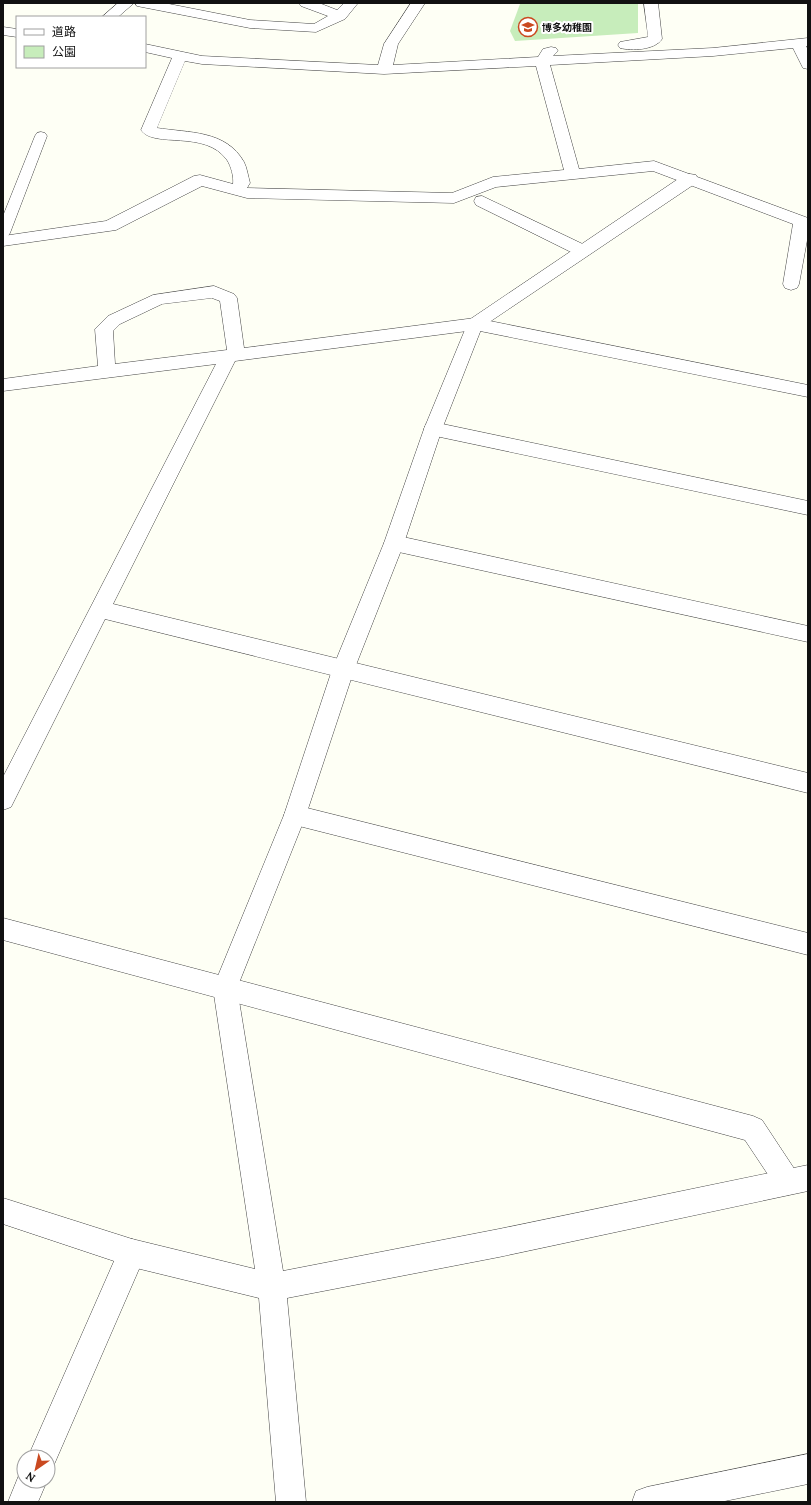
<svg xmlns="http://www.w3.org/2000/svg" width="811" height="1505" font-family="Lora,'Noto Sans JP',serif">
<rect width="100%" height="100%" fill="#fefff5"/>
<!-- green -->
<polygon fill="#c7edbb" points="576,3 638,3 638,33 515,41 510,31 520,4"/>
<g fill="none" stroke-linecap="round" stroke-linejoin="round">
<defs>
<polygon id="service" points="41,132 45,133 47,136 10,233 8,236 3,237 3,216 35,136 37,133"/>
<g id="minor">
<polygon points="118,3 134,3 118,17 102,17"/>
<polygon points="135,3 164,3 250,20 314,24 328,16 301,6 299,3 319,3 337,10 344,3 358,3 345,19 316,32 250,28 142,7 137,6"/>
<path d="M411,3H425L398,44L393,65L538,57L543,49L551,47L556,48L558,51L553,56L713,48L808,38V46H806L808,50V69L803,68L793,48L713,56L550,65L579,169L654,161L808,218V235L799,284L797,288L791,290L785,288L783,284L793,224L653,171L496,187L454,203L247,198L202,186L116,230L3,246V236L106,221L194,176L200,175L233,184C234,177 231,166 227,160C205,129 154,149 141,130L172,58L145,52V44L202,56L378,65L384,44ZM185,61L202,64L384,74L536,66L564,170L493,177L452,193L247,188L250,183C248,176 247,168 244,162C226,130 189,133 157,128Z"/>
<path d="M644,3H658L662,39C655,50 632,51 620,48L618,45L620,42L648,37Z"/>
<polygon points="3,27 17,29 17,37 3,35"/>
<polygon points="482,196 589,247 591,251 589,255 583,256 577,255 476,205 474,201 476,197"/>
<path d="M214,286L234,294L237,298L244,348L475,318L808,385V397L475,330L235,361L113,604L808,773V793L105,619L11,807L3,810V777L216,364L3,391V379L98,366L95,329L108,316L153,295ZM212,298L220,301L227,350L115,364L113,331L120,324L162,304Z"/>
<polygon points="433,422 808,501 808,515 426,434 424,429 426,424"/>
<polygon points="394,535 808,626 808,642 394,551 387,548 384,543 387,538"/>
<polygon points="295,805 808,933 808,955 295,825 287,822 284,815 287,808"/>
<polygon points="3,918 753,1116 762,1120 797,1173 801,1182 797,1191 788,1195 779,1191 745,1140 3,940"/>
<polygon points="132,1239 142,1243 146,1253 53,1467 48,1470 48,1457 28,1457 122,1243"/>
<polygon points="808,1454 808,1484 720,1502 632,1502 636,1491 647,1487"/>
<polygon points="24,1469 24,1481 47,1481 38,1502 8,1502 21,1470"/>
</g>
<polygon id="tertiary" points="690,174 696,175 698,179 696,183 482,327 442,429 404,543 354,670 306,815 237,988 283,1271 499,1229 808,1165 808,1191 499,1257 287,1298 306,1502 276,1502 259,1298 132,1267 3,1224 3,1198 132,1239 255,1269 213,988 284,815 332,670 384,543 424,429 469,320 684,175"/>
</defs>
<!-- service casing -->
<use href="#service" stroke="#444" stroke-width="1"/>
<!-- minor casing -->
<use href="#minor" stroke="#444" stroke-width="1"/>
<!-- tertiary casing -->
<use href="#tertiary" stroke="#444" stroke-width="1"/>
<!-- service -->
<use href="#service" fill="#fff" fill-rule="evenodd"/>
<!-- minor -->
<use href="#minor" fill="#fff" fill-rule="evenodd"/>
<!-- tertiary -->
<use href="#tertiary" fill="#fff" fill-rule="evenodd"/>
</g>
<!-- icons -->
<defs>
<symbol id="school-ring" viewBox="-11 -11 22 22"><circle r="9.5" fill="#fff" stroke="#ca4920" stroke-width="1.5"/><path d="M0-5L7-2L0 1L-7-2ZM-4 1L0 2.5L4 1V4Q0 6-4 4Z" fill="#ca4920"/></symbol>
</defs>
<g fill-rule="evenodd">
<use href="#school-ring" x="517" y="16" width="22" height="22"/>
</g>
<g text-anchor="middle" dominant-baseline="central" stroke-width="4" stroke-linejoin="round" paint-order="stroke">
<!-- far-poi labels -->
<g font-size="10" font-weight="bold" fill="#111" stroke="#fff" text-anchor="start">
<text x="542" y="27">博多幼稚園</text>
</g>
</g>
<!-- border -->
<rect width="811" height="1505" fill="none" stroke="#111111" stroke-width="8"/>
<!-- legend -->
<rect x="16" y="16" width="130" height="52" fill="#ffffff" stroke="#a0a0a0"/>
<rect x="24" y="29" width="20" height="6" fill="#ffffff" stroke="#a0a0a0"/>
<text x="52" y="36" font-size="12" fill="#111111">道路</text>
<rect x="24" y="46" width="20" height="12" fill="#c7edbb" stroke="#a0a0a0"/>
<text x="52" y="56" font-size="12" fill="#111111">公園</text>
<!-- north arrow -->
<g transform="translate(36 1469) rotate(214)"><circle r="19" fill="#ffffff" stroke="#a0a0a0"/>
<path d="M0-3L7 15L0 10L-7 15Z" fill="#ca4920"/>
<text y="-6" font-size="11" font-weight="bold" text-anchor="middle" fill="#111111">N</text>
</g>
</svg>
